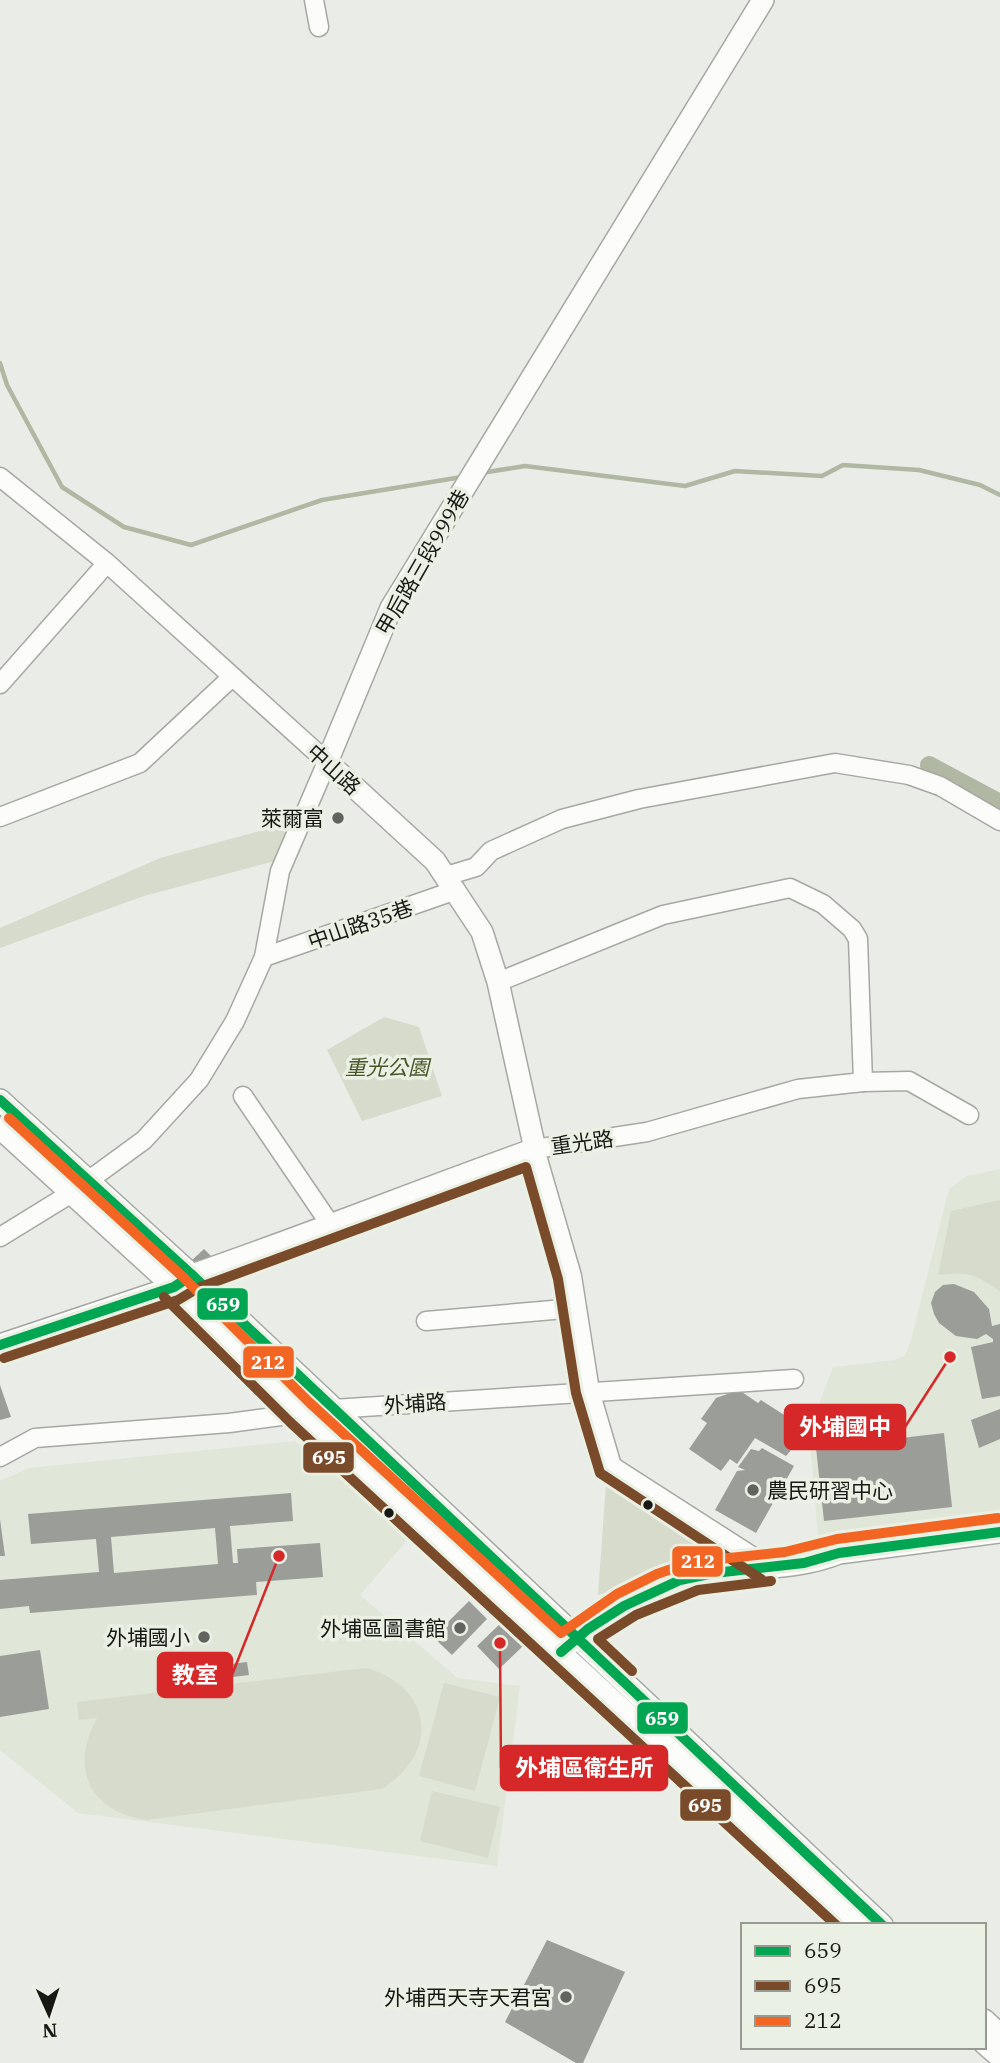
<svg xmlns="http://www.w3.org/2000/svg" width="1000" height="2063" font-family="'IBM Plex Serif','Noto Sans TC',serif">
<rect width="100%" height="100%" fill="#eaede7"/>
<!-- built -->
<g fill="#e0e6d8">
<polygon points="1000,1169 1000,1515 841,1536 819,1545 809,1432 833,1367 895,1360 905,1355 910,1344 949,1189 967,1176"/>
<polygon points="295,1441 409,1538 360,1595 458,1678 520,1686 497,1866 78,1813 0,1750 0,1481 29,1468"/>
</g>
<!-- green -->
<g fill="#d6dbcc">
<polygon points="293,822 275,861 144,896 0,948 0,928 160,858"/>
<polygon points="384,1017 419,1027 442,1096 362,1121 327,1050"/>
<path d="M1000,1200V1291C974,1274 970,1271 938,1275L951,1211Z"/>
<polygon points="606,1484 625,1485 711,1538 709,1560 598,1595"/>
<path d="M366,1668C433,1686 441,1754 381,1789L147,1820C90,1812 69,1769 97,1718L79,1720L77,1702Z"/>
<polygon points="444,1683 500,1697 475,1791 419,1776"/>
<polygon points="432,1791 500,1807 488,1858 420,1841"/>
</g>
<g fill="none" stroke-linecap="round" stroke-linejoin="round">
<!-- stream -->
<g stroke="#b0b7a2" stroke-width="4.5">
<polyline points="0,363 7,385 62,487 124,527 191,545 322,500 462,477"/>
<polyline points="481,473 525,466 685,486 735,471 822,476 843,465 919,470 980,485 1000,495"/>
</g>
<!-- canal -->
<polyline stroke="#b0b7a2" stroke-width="18" points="929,765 1000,803"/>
</g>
<!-- building -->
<g fill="#9b9d98" fill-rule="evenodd">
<polygon points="204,1249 215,1260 199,1265 190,1262"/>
<polygon points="954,1284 974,1292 989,1309 992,1326 1000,1324 1000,1396 982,1399 971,1347 993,1342 993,1339 986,1334 977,1339 956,1336 939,1323 934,1314 931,1303 935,1292 943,1285"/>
<polygon points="0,1385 11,1417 0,1420"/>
<polygon points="739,1390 758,1403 761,1400 800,1425 792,1433 801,1439 786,1456 755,1438 737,1464 730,1459 721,1471 689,1449 707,1423 701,1419 716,1398"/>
<polygon points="1000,1409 1000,1439 979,1448 971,1420"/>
<polygon points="944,1433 952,1507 824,1521 816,1448"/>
<polygon points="762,1448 794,1466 756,1533 715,1510 737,1471 745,1470 738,1467 751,1449 759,1451"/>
<path d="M291,1493L293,1521L230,1526L233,1563H238L237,1549L320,1543L323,1577L256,1582L257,1595L30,1613L29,1606L0,1609V1580L99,1572L96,1539L31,1544L28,1514ZM215,1528L218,1564L114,1573L111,1537Z"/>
<polygon points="0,1519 5,1556 0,1556"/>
<polygon points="469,1601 487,1619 452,1655 433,1637"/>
<polygon points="504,1620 520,1637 517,1640 523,1646 499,1669 477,1646"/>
<polygon points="40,1650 49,1709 0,1717 0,1656"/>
<polygon points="247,1662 249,1675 225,1678 223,1665"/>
<polygon points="547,1940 625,1972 583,2063 576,2063 505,2022"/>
</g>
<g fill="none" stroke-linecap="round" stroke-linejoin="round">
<defs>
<g id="minor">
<polyline points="314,0 319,27"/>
<polyline points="0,477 107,563 327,762 280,871 264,957 235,1021 199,1080 144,1140 70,1194 0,1237"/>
<polyline points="0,684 107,563"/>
<polyline points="0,817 140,763 232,677"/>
<polyline points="446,876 476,867 491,851 562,819 639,799 835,763 909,775 940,786 1000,821"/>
<polyline points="264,957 456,890"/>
<polyline points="498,982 663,915 790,888 823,904 852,929 858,939 863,1082"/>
<polyline points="243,1096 332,1227"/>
<polyline points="426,1321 576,1308"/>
<polyline points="0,1457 35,1438 229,1423 333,1409 794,1379"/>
<polyline points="769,1567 612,1466 590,1391 572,1276 535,1149 647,1132 798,1089 863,1082 909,1081 969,1115"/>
</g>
<g id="tertiary">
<polyline points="0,1100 192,1275 882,1925"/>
<polyline points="0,1128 174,1287 300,1413 857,1925"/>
<path d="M0,1345L174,1287L192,1275C308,1235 420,1190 535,1149L498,982L482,932L435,861L327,762L391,608L763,0"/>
<path d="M567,1646C591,1620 659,1585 695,1576C742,1565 793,1572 839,1553L1000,1532"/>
<polyline points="984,2020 1000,2035"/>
<polyline points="984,2043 1000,2057"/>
</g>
</defs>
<!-- minor casing -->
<use href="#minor" stroke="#a6a8a3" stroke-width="21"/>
<!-- tertiary casing -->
<use href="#tertiary" stroke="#a6a8a3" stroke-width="24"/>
<!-- minor -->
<use href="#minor" stroke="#fcfcfb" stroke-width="18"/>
<!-- tertiary -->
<use href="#tertiary" stroke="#fcfcfb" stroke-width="21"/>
<defs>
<g id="bus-1">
<polyline points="0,1100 192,1275 882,1925"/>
<polyline points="0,1345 174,1287 192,1275"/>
<polyline points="561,1652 588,1629 624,1606 680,1580 714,1573 804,1563 839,1553 1000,1532"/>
</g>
<g id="bus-2">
<polyline points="164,1297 291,1423 836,1925"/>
<polyline points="4,1358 178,1300 198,1288 526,1167 558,1279 576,1393 600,1473 761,1579"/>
<polyline points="632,1671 598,1639 636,1615 698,1590 771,1581"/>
</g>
<polyline id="bus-3" points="9,1118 183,1277 310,1403 561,1633 617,1594 657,1574 692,1562 785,1552 837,1539 998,1518"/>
</defs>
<!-- bus-1 casing -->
<use href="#bus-1" stroke="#ebf0e4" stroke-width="16"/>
<!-- bus-2 casing -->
<use href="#bus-2" stroke="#ebf0e4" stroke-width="16"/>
<!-- bus-3 casing -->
<use href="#bus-3" stroke="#ebf0e4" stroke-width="16"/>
<!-- bus-1 -->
<use href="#bus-1" stroke="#00a651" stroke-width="10"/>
<!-- bus-2 -->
<use href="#bus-2" stroke="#7a4b2a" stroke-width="10"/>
<!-- bus-3 -->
<use href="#bus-3" stroke="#f26522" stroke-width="10"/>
</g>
<!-- markers -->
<g fill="#62635e" stroke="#ebf0e4" stroke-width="2.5">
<circle cx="338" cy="818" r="7"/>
<circle cx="753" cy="1490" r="7"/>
<circle cx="460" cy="1628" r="7"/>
<circle cx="204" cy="1637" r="7"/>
<circle cx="566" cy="1997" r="7"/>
</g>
<g fill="#181915" stroke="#ebf0e4" stroke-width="2.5">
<circle cx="648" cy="1505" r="6"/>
<circle cx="389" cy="1513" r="6"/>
</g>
<g text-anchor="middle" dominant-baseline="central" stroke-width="7" stroke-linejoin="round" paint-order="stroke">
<!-- street labels -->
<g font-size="21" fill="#181915" stroke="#ebf0e4">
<text transform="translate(422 562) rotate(-60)">甲后路三段999巷</text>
<text transform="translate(334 769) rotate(42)">中山路</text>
<text transform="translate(360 924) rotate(-19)">中山路35巷</text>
<text transform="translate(582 1142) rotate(-8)">重光路</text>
<text transform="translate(415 1403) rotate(-4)">外埔路</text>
</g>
<!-- poi labels -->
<g font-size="21" fill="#181915" stroke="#ebf0e4" text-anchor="end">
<text x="324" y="818">萊爾富</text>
<text x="767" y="1490" text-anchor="start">農民研習中心</text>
<text x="446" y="1628">外埔區圖書館</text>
<text x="190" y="1637">外埔國小</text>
<text x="552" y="1997">外埔西天寺天君宮</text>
</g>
<!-- park labels -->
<g font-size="21" font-style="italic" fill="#495628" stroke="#ebf0e4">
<text x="387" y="1067">重光公園</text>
</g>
</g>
<!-- callouts -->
<path fill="none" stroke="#d62828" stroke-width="2.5" d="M950 1357L905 1427M279 1556L232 1675M500 1643L501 1768"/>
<g fill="#d62828" stroke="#ebf0e4" stroke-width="2.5">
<circle cx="950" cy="1357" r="7"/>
<circle cx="279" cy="1556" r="7"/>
<circle cx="500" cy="1643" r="7"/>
</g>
<g fill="#d62828" stroke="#d62828" stroke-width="2.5">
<rect x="785" y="1405" width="120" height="44" rx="7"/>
<rect x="158" y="1653" width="74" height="44" rx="7"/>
<rect x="501" y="1746" width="166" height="44" rx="7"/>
</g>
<g font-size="23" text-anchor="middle" font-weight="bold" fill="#fff">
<text x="845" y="1435">外埔國中</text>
<text x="195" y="1683">教室</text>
<text x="584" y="1776">外埔區衛生所</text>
</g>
<g stroke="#ebf0e4" stroke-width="2.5">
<rect x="196" y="1287" width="53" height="34" rx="7" fill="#00a651"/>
<rect x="242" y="1345" width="53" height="34" rx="7" fill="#f26522"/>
<rect x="302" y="1441" width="53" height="33" rx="7" fill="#7a4b2a"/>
<rect x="671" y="1545" width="53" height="33" rx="7" fill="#f26522"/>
<rect x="636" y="1701" width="53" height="34" rx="7" fill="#00a651"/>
<rect x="679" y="1788" width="53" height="34" rx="7" fill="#7a4b2a"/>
</g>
<g font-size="19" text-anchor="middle" font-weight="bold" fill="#fff">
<text x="223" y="1311">659</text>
<text x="268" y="1369">212</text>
<text x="329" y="1464">695</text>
<text x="698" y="1568">212</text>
<text x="662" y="1725">659</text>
<text x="705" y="1812">695</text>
</g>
<!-- legend -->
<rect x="741" y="1923" width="245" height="126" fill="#ebf0e4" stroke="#979a91" stroke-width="2"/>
<rect x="755" y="1946" width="35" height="10" fill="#00a651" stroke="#979a91" stroke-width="2"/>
<text x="804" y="1958" font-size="21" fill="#181915">659</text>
<rect x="755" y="1981" width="35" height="10" fill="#7a4b2a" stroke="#979a91" stroke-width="2"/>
<text x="804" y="1993" font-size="21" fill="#181915">695</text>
<rect x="755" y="2016" width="35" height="10" fill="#f26522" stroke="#979a91" stroke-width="2"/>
<text x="804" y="2028" font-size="21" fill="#181915">212</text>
<!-- north arrow -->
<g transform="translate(49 2014) rotate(177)" stroke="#ebf0e4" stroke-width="5" paint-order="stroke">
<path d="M0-5L12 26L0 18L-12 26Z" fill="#181915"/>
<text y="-10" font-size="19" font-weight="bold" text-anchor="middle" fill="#181915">N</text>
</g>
</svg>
